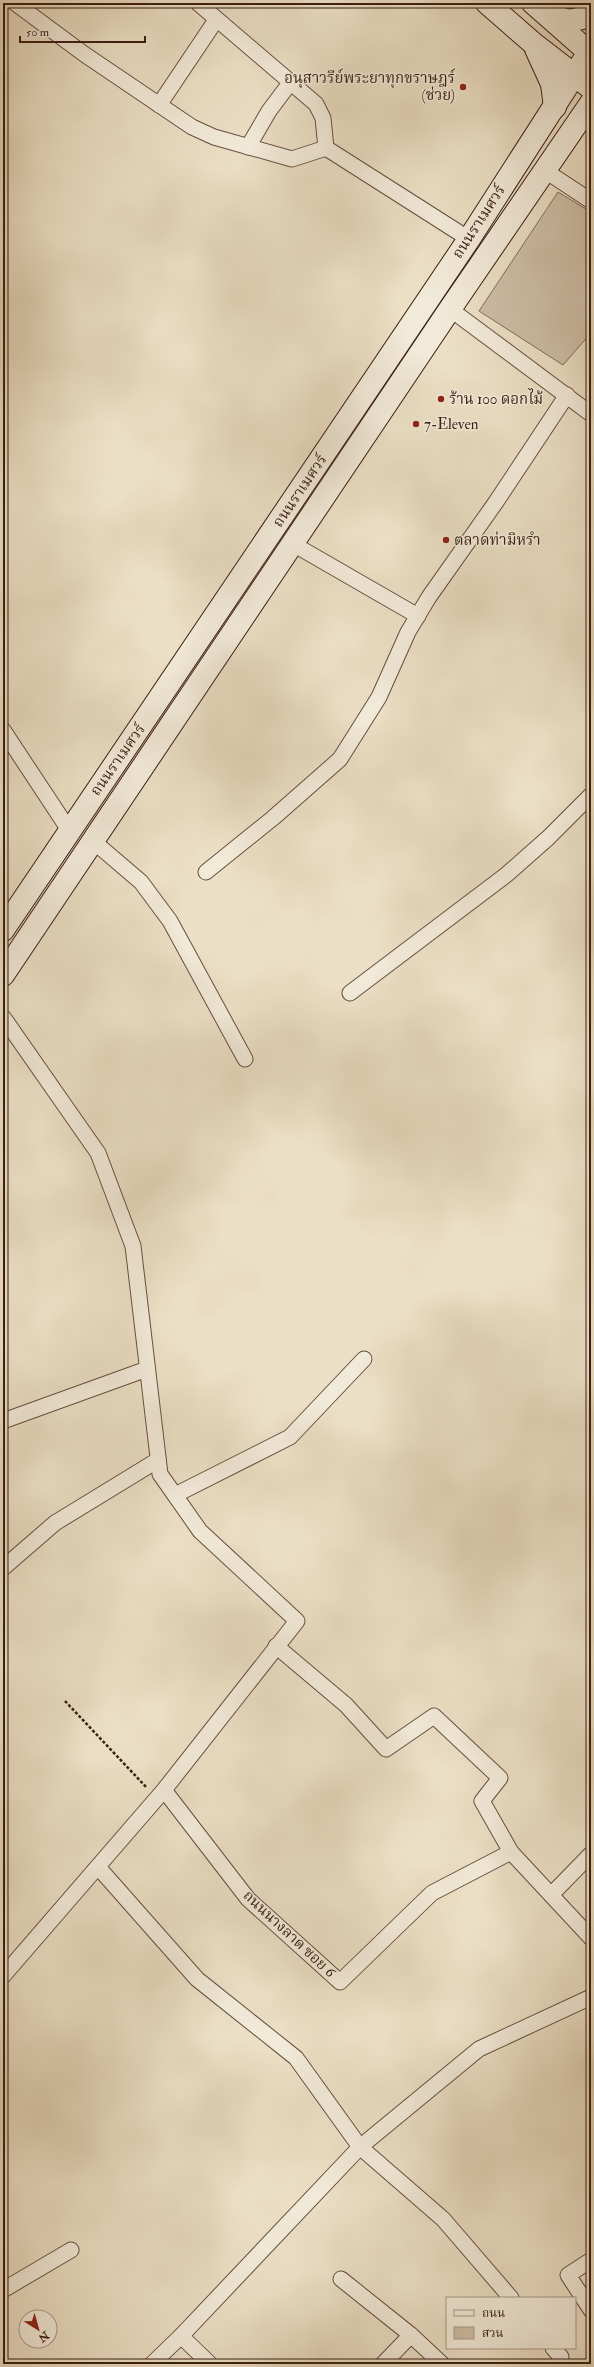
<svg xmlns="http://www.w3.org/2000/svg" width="594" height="2367" font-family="'IM FELL Double Pica','Noto Serif Thai',serif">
<rect width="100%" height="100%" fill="#ebdfc5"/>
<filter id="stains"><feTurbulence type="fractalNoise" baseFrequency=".005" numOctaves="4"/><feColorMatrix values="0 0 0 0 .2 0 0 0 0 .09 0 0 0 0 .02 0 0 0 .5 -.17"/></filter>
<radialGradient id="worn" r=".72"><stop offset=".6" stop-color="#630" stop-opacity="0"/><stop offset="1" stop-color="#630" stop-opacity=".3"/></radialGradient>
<!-- green -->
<polygon fill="#cdbea7" stroke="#836e5c" points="558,192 591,212 591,333 563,365 479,311"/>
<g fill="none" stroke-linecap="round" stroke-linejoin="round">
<defs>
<g id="street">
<polyline points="15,3 84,54 192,127 214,137 292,159 326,148 469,239"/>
<polyline points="198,3 316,104 323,118 326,148"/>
<polyline points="159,105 216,20"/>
<polyline points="248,147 269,111 290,83"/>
<polyline points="544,170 591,201"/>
<polyline points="450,309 591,414"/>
<polyline points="293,544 418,616"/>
<polyline points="3,730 69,830"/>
<polyline points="93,841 141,882 170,921 245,1059"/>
<polyline points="206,872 273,818 340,759 379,697 408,632 429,597 496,502 567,395"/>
<polyline points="350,993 506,875 548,838 591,795"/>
<polyline points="3,1017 98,1153 133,1246 160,1474 200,1531 297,1621 164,1790 3,1976"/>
<polyline points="3,1421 147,1369"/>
<polyline points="175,1495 290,1437 364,1359"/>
<polyline points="3,1568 55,1523 158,1460"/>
<polyline points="276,1646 346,1705 386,1749 434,1716 500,1778 482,1801 511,1852 591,1938"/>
<polyline points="164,1790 248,1899 340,1982 432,1893 511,1852"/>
<polyline points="98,1867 197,1979 296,2058 360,2147 443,2219 511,2298"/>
<polyline points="551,1895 591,1854"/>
<polyline points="591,2260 568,2275 591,2310"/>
<polyline points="341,2279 411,2335 442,2364"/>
<polyline points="3,2290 71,2250"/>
<polyline points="181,2336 210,2364"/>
<polyline points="553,2348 561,2357"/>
<polyline points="152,2364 181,2336 360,2147 479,2049 591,1997"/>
<polyline points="383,2364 411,2335"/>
</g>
<g id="secondary">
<polyline points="487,3 534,44 591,88"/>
<polyline points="533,3 591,54"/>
<polyline points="547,14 569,21 591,16"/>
<polyline points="536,49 552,84 555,107"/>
<polyline points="3,930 469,239 591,49"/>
<polyline points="3,975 450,309 591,103"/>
</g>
</defs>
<!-- street casing -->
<use href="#street" stroke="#664e3f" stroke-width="17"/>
<!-- secondary casing -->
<use href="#secondary" stroke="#391d12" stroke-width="24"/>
<!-- path -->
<polyline stroke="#391d12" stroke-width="2.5" stroke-dasharray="3 2" stroke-linecap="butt" points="65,1701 147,1788"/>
<!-- street -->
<use href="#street" stroke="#f2ead9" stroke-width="15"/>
<!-- secondary -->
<use href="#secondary" stroke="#f2ead9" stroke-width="22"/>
</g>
<!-- markers -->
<g fill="#8f2418" stroke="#f2ead9" stroke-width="1.5">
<circle cx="463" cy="87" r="4"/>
<circle cx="441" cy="399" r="4"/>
<circle cx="416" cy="424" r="4"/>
<circle cx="446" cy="540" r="4"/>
</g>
<g text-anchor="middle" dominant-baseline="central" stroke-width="3" stroke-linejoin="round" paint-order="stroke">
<!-- poi labels -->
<g font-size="15" fill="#391d12" stroke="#f2ead9" text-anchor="start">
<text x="455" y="78" text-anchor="end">อนุสาวรีย์พระยาทุกขราษฎร์<tspan x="455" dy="17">(ช่วย)</tspan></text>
<text x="449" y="399">ร้าน 100 ดอกไม้</text>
<text x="424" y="424">7-Eleven</text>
<text x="454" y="540">ตลาดท่ามิหรำ</text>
</g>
<!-- street labels -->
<g font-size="15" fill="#391d12" stroke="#f2ead9">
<text transform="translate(479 222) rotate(-57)">ถนนราเมศวร์</text>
<text transform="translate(300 491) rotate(-56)">ถนนราเมศวร์</text>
<text transform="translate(118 760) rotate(-55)">ถนนราเมศวร์</text>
<text transform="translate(289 1934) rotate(43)">ถนนนางลาด ซอย 6</text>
</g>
</g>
<!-- margin -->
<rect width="594" height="2367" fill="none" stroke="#ebdfc5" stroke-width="16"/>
<rect x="4" y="4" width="586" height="2359" fill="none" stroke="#391d12" stroke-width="2"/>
<rect x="8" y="8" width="578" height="2351" fill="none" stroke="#391d12"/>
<!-- legend -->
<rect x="446" y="2297" width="130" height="52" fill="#f2ead9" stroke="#a89889"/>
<rect x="454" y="2310" width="20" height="6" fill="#f2ead9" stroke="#a89889"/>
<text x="482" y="2317" font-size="12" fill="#391d12">ถนน</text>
<rect x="454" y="2327" width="20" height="12" fill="#cdbea7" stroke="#a89889"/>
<text x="482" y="2337" font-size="12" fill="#391d12">สวน</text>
<!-- north arrow -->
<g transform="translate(38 2329) rotate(143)"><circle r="19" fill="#f2ead9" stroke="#a89889"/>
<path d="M0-3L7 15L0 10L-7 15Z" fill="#8f2418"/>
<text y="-6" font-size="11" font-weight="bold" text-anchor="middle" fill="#391d12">N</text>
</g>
<!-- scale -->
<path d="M20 36v6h125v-6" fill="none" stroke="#391d12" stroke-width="2"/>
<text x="26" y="36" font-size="12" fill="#391d12" stroke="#f2ead9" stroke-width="3" paint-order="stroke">50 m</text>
<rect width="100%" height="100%" filter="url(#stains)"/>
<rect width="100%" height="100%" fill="url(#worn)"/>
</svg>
